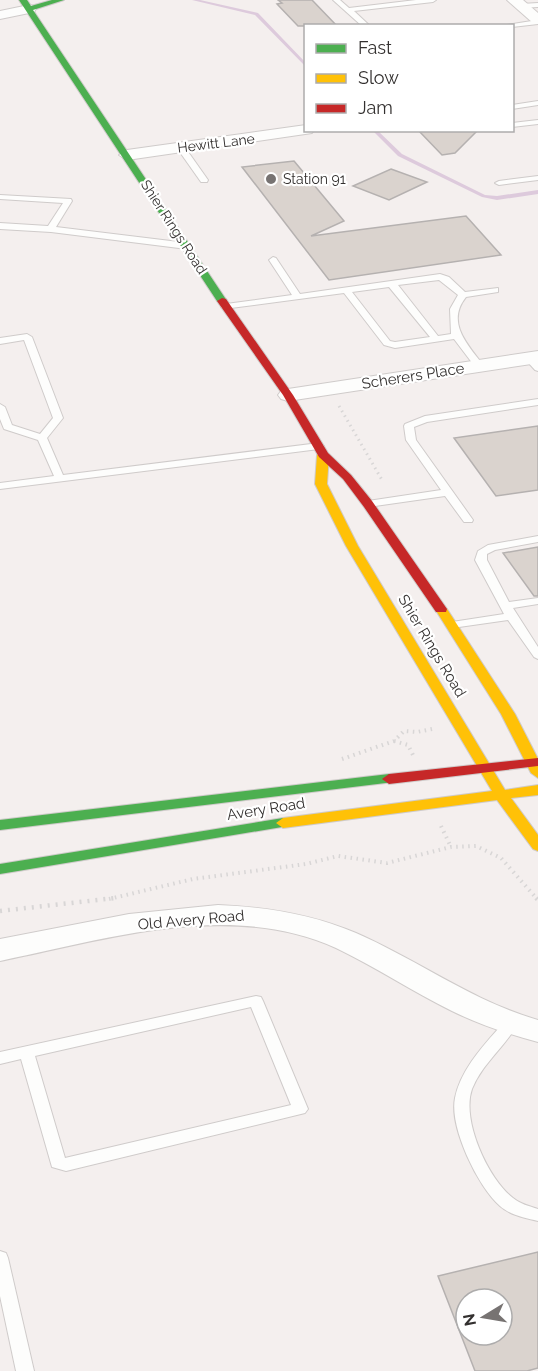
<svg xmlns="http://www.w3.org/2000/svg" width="538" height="1371" font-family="Raleway,sans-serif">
<rect width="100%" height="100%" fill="#f4efee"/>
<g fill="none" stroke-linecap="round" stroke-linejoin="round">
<!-- stream -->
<g fill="#ddcadc" fill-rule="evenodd">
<polygon points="192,0 200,0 258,13 306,63 306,67 255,15"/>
<polygon points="372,130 377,130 402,154 485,195 497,196 538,190 538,194 497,200 482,197 398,156"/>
</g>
</g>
<!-- building -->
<g fill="#dad3ce" stroke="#b5b1b0" stroke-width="1.5" fill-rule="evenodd">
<polygon points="278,0 312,0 337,26 298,26 277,4 282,3"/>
<polygon points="418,130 478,130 455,153 442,155"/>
<polygon points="294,161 344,221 311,236 466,216 501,255 329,280 242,167"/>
<polygon points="391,169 427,182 389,200 353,186"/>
<polygon points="538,426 538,490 496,496 454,438"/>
<polygon points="538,547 538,596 534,596 503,553"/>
<path d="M538,1252V1368L527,1371H475L438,1276ZM466,1299H502V1335H466Z"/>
</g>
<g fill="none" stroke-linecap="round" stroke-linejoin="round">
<defs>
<g id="lane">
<polygon points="333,0 340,0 349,8 416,0 436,0 433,2 354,11 370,26 362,26"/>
<polygon points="538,3 538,7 521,8 518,6 521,4"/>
<polygon points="538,20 538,24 512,27 512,26 501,26"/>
<polygon points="538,101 538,105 512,109 512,105"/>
<polygon points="538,120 538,124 512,127 512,123"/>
<polygon points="178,146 184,146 208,180 207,182 201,182 177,148"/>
<polygon points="538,176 538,180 499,185 495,183 499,181"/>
<polygon points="0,195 71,199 72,201 56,227 187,243 191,246 187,249 51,232 0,229 0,223 48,226 63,203 0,199"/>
<path d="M273,257L276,258L300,294L440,274L449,277L465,292L498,288V292L466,297C445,323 469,346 484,366L482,368H476L454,339L395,348L384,345L344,293L223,309L221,307L226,304L292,295L269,260ZM439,280L458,295L450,309L451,334L438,336L398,285ZM389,287L430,337L395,342L390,341L352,292Z"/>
<polygon points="27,334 32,337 63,418 47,438 63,475 319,443 324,446 319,449 0,489 0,483 54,476 38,440 4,429 0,419 0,404 5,407 12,425 40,434 53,418 24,340 0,344 0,338"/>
<polygon points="530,356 538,362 538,371 535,370 525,359"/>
<polygon points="538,399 538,405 427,422 414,427 416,440 473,520 472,522 464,522 445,496 368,507 363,504 368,501 441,490 406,440 404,426 405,424 425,416"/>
<polygon points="538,536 538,542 495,550 487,554 487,560 509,602 538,598 538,604 513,608 538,647 538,659 534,657 508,620 452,628 448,627 446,625 448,623 452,622 504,614 475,560 478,551 488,545"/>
<path d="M256,996L261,997L263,1001L308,1109L305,1113L66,1171L52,1167L21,1059L0,1064V1052ZM251,1007L291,1105L65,1158L35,1056Z"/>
<path d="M510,1020L515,1021L517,1025C504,1048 482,1064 472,1089C461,1120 488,1179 513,1198C520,1204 529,1206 538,1209V1221C525,1218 510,1215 500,1206C478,1187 449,1127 455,1098C461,1068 486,1043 505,1021Z"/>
<polygon points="0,1251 6,1253 8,1258 34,1371 16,1371 0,1296"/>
</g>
<g id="street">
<polygon points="507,0 523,0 538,13 538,24 533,23"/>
<polygon points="29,5 34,6 36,9 34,12 0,19 0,11"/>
<polygon points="306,125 306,130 314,130 312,133 127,160 119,155 127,150"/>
<polygon points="538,351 538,363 288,401 281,399 278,395 281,391 288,389"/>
<path d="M218,905C266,907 311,914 356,933C418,960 472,1001 538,1020V1042C508,1034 480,1025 452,1011C413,992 376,967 336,948C231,900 107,939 0,961V939L129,914Z"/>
</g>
<g id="fast">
<polygon points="19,0 27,0 31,6 52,0 64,0 33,10 227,301 226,303 222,304 217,301"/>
<polygon points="389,774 394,776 396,779 394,782 0,830 0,820"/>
<polygon points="283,818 288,820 290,823 288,826 0,874 0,864"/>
</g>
<g id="slow">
<polygon points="323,452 329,455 327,484 358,546 505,790 538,785 538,795 511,798 538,835 538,851 533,849 497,800 283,828 276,823 283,818 492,791 346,546 315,484 317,455"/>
<polygon points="441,605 447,609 515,714 538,759 538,778 531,773 501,714 435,609"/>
</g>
<g id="jam">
<polygon points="222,298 226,299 293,395 328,453 351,475 372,501 447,609 446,612 436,612 364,507 343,479 319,457 283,395 217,301"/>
<polygon points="538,758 538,766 389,784 382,779 389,774"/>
</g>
</defs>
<!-- lane casing -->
<use href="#lane" stroke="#cfcbca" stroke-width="2"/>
<!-- street casing -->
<use href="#street" stroke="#cfcbca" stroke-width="2"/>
<!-- fast casing -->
<use href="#fast" stroke="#cfcbca" stroke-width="2"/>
<!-- slow casing -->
<use href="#slow" stroke="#cfcbca" stroke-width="2"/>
<!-- jam casing -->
<use href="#jam" stroke="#cfcbca" stroke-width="2"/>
<!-- path-far2 -->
<polyline stroke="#d8d6d6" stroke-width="3" stroke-dasharray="1.5 4" stroke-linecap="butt" points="339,406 382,480"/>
<!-- path-far1 -->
<g stroke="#d8d6d6" stroke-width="4" stroke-dasharray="1.5 4.5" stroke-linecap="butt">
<polyline points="394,741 408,745 413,755"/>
<polyline points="342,759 394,741 404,731 417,732 432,729"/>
<polyline points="441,826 451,847"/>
<polyline points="109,899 193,879 306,864 338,856 387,863 451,847 476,846 501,858 537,899"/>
</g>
<!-- path -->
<g stroke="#d8d6d6" stroke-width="4.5" stroke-dasharray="2 6" stroke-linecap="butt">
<polyline points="536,898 538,900"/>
<polyline points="0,911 115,898"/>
</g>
<!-- lane -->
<use href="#lane" fill="#fdfdfc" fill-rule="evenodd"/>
<!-- street -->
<use href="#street" fill="#fdfdfc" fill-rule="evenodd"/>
<!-- fast -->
<use href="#fast" fill="#4caf50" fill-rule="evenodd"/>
<!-- slow -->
<use href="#slow" fill="#ffc107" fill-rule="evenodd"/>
<!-- jam -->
<use href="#jam" fill="#c62828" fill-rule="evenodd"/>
</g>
<!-- markers -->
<circle fill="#777372" stroke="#fff" stroke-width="2" cx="271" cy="179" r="6"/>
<g text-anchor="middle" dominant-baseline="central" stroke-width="4.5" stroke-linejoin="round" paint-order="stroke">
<!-- far-street labels -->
<g font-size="14" fill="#33302f" stroke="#fff">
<text transform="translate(216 143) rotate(-7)">Hewitt Lane</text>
<text transform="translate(174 227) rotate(57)">Shier Rings Road</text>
</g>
<!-- far-poi labels -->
<g font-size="14" fill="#33302f" stroke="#fff" text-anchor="start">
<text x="283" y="179">Station 91</text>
</g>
<!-- street labels -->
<g font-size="15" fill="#33302f" stroke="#fff">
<text transform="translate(413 376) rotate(-9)">Scherers Place</text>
<text transform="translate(432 646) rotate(59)">Shier Rings Road</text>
<text transform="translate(266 809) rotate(-9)">Avery Road</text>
<text transform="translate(191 920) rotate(-5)">Old Avery Road</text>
</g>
</g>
<!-- legend -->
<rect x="304" y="24" width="210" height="108" fill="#ffffff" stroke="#adacac" stroke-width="1.5"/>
<rect x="316" y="44" width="30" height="9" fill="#4caf50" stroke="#adacac" stroke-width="1.5"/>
<text x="358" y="54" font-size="18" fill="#33302f">Fast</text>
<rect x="316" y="74" width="30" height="9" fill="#ffc107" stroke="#adacac" stroke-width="1.5"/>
<text x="358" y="84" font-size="18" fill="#33302f">Slow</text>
<rect x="316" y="104" width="30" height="9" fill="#c62828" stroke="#adacac" stroke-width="1.5"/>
<text x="358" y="114" font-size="18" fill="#33302f">Jam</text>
<!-- north arrow -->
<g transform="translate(484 1317) rotate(259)"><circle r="28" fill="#ffffff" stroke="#adacac" stroke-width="1.5"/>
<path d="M0-4.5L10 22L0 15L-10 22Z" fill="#777372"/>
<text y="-9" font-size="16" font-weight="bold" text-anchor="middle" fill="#33302f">N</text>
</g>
</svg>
